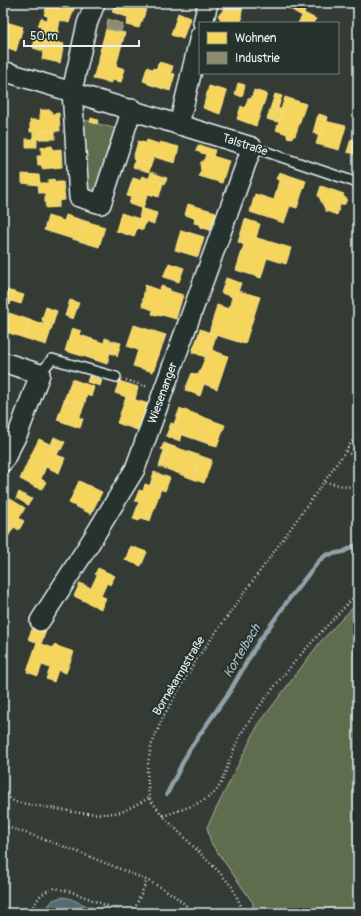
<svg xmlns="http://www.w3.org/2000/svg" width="361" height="916" font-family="Pangolin,sans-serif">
<rect width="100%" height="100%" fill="#333b34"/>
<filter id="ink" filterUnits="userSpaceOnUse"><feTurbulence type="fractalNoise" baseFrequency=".025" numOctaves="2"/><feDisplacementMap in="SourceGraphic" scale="8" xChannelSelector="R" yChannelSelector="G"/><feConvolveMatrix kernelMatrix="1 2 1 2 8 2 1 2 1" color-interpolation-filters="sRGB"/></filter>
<g filter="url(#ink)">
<!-- green -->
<g fill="#5e6c4e" stroke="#a3aea3">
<polygon points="81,119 120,130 98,192 88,192 85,186"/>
<polygon points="358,602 358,913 252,913 253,903 211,843 207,827 258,725 321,641"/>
</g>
<!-- water -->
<polygon fill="#566c74" stroke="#90a1a9" points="61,897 69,898 103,913 42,913 53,900"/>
<!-- homes -->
<g fill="#f6d55c" stroke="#f2dd8b">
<polygon points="48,3 66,3 75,6 69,23 44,15"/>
<polygon points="115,3 137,3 147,6 142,22 112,12"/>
<polygon points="230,3 244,3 242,11 228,8"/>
<polygon points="287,3 310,3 302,16 285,6"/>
<polygon points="224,7 242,11 241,17 243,17 240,23 220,23 221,20 218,15 222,12"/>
<polygon points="178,13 190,18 183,39 171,35"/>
<polygon points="304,13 316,19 313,23 298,23"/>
<polygon points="48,16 60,20 58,32 46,28"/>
<polygon points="41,18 47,20 46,28 38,26"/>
<polygon points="128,18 141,22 139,28 126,25"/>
<polygon points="3,21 23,27 16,51 3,46"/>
<polygon points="41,27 58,32 56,39 39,34"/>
<polygon points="106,29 125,33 119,55 100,51"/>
<polygon points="35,38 46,40 43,51 33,48"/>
<polygon points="46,40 64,44 60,63 42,59"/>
<polygon points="101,51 119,55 116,66 125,69 121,82 112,80 112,83 93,79"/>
<polygon points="159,62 173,66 171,73 156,69"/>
<polygon points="147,67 152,69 148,83 143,81"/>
<polygon points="153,68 175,74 170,91 148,84"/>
<polygon points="238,83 245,85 242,97 235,94"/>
<polygon points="209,86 227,91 220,114 203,108"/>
<polygon points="254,90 267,94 256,126 237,119 241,106 245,108 248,98 251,99"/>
<polygon points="275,94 282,96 278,108 271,106"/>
<polygon points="285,97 306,104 295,136 293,136 292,138 287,137 287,134 276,130 283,110 281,109"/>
<polygon points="271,106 277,108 273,121 267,119"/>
<polygon points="277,108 283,110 279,122 273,121"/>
<polygon points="40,110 51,110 52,114 59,113 60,131 30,132 30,120 40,120"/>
<polygon points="319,114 328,117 327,121 317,118"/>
<polygon points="91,118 98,120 97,124 90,122"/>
<polygon points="317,118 325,121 321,135 313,133"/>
<polygon points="325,121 346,126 339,150 316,144 319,134 321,135"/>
<polygon points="55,131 55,139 41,139 41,132"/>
<rect x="33" y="132" width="8" height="7"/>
<rect x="26" y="139" width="11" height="8"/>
<polygon points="351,139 358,141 358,155 347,152"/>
<polygon points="147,140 159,144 151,165 133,159 138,141 146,143"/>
<polygon points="160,142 179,147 175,163 154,157"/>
<polygon points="198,145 215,150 213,157 196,151"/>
<polygon points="52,146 53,150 61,149 62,167 42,169 41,147"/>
<polygon points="206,154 229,161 222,183 199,176 201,170 200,163 204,160"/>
<polygon points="37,156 41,156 42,165 38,165"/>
<polygon points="135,159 151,165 149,172 133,167"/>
<polygon points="151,172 167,178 165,184 149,179"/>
<polygon points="279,172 294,177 292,184 276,179"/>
<polygon points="22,174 39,175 40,183 38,183 38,185 22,183"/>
<polygon points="142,176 163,183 159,197 148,194 145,202 127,196 133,178 140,180"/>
<polygon points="294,177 306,181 297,208 290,206 284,223 250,212 255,194 274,200 279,180 292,184"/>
<polygon points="54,179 55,182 63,182 65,200 45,202 45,193 39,193 38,183 48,183 48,180"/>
<polygon points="321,186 344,194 343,196 347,199 345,204 340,205 337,215 326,211 318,195"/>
<polygon points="131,197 145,202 143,209 129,204"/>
<polygon points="59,201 59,207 46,208 45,202"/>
<polygon points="188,204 216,212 213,224 185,215"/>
<polygon points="141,208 157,213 154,224 139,219"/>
<polygon points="121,213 140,219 134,237 116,231"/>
<polygon points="66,215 85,221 79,241 44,230 48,216 64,221"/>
<polygon points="195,218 202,221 201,225 194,223"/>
<polygon points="140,219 146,221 143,230 137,228"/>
<polygon points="245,219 260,224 256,238 241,233"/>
<polygon points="85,221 105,227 99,247 79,241"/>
<polygon points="202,221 213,224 213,223 215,223 213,231 200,227"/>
<polygon points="181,230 204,237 198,257 175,250"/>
<polygon points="241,233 247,235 244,245 238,242"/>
<polygon points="247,235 291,248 286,264 267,258 261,278 236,270"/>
<polygon points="169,263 184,268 179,282 163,277"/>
<polygon points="226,278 241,283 236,298 221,293"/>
<polygon points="145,285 159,290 161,286 170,289 170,291 183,295 176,319 162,315 161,316 152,314 153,310 142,306"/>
<polygon points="6,290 14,292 10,305 3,302"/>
<polygon points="239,291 260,297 245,344 209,333 217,305 229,309 232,297 236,298"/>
<polygon points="14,292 24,295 21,304 11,301"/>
<polygon points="70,300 79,303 73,319 65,316"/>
<polygon points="46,307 57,311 52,327 44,324 42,319"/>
<polygon points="9,313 30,320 24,338 3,331"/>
<polygon points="30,320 52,327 46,345 24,338"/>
<polygon points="134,325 166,335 153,372 133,366 138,350 127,346"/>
<polygon points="72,328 81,331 80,335 92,339 86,357 65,351"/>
<polygon points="200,329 216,335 214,342 198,336"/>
<polygon points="198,336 214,342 212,350 195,344"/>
<polygon points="105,338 113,341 107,364 86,357 92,339 104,343"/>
<polygon points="113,341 121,343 117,357 116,355 110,353"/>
<polygon points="195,344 209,349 205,357 192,352"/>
<polygon points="209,349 228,356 217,389 204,384 200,396 185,390 192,373 198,375"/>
<polygon points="89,376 102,380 100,386 87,382"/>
<polygon points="72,379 94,387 91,397 87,395 84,406 64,400"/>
<polygon points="119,381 138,387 135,400 115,393"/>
<polygon points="126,397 149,404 140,431 117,423"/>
<polygon points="64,400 84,406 79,418 83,419 80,428 57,420"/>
<polygon points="180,408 182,409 174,432 182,435 180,441 166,436 171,423 174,424"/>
<polygon points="182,409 214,421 206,443 174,432"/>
<polygon points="214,421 225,425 217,447 206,443"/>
<polygon points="54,437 65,442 61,450 51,444"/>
<polygon points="39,439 56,447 46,467 29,459"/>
<polygon points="164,443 169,445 161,467 159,467 164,450 161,449"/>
<polygon points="169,445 201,456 193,479 161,467"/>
<polygon points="56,447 60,449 57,455 65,458 59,473 46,467"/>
<polygon points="201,456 212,460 204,483 193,479"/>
<polygon points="29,459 46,467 37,488 20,479"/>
<polygon points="154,472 170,478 165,491 150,485"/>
<polygon points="41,479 46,482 42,489 37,487"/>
<polygon points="79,481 102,492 91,514 69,503"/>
<polygon points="145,484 161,489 150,521 141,518 139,521 133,519 139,502 135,501 139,490 143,491"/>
<polygon points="19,492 32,499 28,505 16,498"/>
<polygon points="9,498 25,508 14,527 3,520 3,508"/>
<polygon points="19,518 24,521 19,530 14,527"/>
<polygon points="3,520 14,527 3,545"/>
<polygon points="130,546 147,552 144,559 128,553"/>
<polygon points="128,553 144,559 141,566 125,560"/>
<polygon points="98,568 115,576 110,585 107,583 101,596 106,598 101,609 74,596 80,583 91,588 97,575 95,574"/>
<polygon points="33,627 46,631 41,644 28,639"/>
<polygon points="37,642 53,648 54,645 74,652 66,673 58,670 54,682 46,679 50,668 42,665 38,676 27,672"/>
</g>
<!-- industry -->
<polygon fill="#8c8c6e" stroke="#a8aa97" points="108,19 123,24 121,32 106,29"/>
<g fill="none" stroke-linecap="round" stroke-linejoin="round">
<!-- stream -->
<polyline stroke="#90a1a9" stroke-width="4.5" points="167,794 189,750 230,691 259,641 275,619 289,599 318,562 326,555 343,552 358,544"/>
<defs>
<g id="service">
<polyline points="252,147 358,183"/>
<polyline points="40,374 52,359 116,377"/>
</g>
<g id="minor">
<polyline points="95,3 87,24 72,91 79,197 101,204 132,109"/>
<polyline points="203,23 208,3"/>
<polyline points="3,71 252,147 135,469 90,543 40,621"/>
<polyline points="179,125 200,36"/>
<polyline points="3,362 40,374 19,431 3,462"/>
</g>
</defs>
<!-- service casing -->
<use href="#service" stroke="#e8f1f8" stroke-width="12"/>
<!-- minor casing -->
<use href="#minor" stroke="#e8f1f8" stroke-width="22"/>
<!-- path -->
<g stroke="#e8f1f8" stroke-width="2.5" stroke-dasharray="1 3" stroke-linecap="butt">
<polyline points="126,380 148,387"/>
<polyline points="346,451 358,460"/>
<polyline points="325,482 348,487 352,486 358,477"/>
<polyline points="3,793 15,802 80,813 106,814 122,812 149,798"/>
<path d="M163,816C177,811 202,804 213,794C220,788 223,778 226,770C232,755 237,739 246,726C279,676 317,636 358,593"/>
<path d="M3,826C38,836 71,849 105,863C130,873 176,889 192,913"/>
<polyline points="29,913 40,896 47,891 55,888 75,893 125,913"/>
<polyline points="133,913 147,880"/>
<polyline points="242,913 241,906 232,887 220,873 163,816 149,798 147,770 151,746 163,717 196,660 324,482 358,433"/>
</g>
<!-- service -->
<use href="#service" stroke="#26332d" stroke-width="9"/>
<!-- minor -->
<use href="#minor" stroke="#26332d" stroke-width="19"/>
</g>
</g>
<g text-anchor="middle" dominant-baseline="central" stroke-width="4" stroke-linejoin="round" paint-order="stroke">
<!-- street labels -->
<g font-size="12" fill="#e8f1f8" stroke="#26332d">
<text transform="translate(245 145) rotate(18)">Talstraße</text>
<text transform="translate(163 393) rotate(-70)">Wiesenanger</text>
<text transform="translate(179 676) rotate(-59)">Bornekampstraße</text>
</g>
<!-- water labels -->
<g font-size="13" font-style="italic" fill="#aebcc3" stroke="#26332d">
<text transform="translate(242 651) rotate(-59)">Kortelbach</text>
</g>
</g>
<!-- margin -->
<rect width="361" height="916" fill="none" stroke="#26332d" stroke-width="16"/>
<rect x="8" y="8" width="345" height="900" fill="none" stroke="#e8f1f8" stroke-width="1.5" filter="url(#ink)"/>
<!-- legend -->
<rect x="199" y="22" width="140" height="52" fill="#26332d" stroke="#747f7e"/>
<rect x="207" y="32" width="20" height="12" fill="#f6d55c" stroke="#747f7e"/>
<text x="235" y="42" font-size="12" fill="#e8f1f8">Wohnen</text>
<rect x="207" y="52" width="20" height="12" fill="#8c8c6e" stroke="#747f7e"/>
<text x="235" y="62" font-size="12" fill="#e8f1f8">Industrie</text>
<!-- scale -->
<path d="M24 40v6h115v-6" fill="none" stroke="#e8f1f8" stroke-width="2"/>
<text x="30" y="40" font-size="12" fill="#e8f1f8" stroke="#26332d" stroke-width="3" paint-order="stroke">50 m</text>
</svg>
